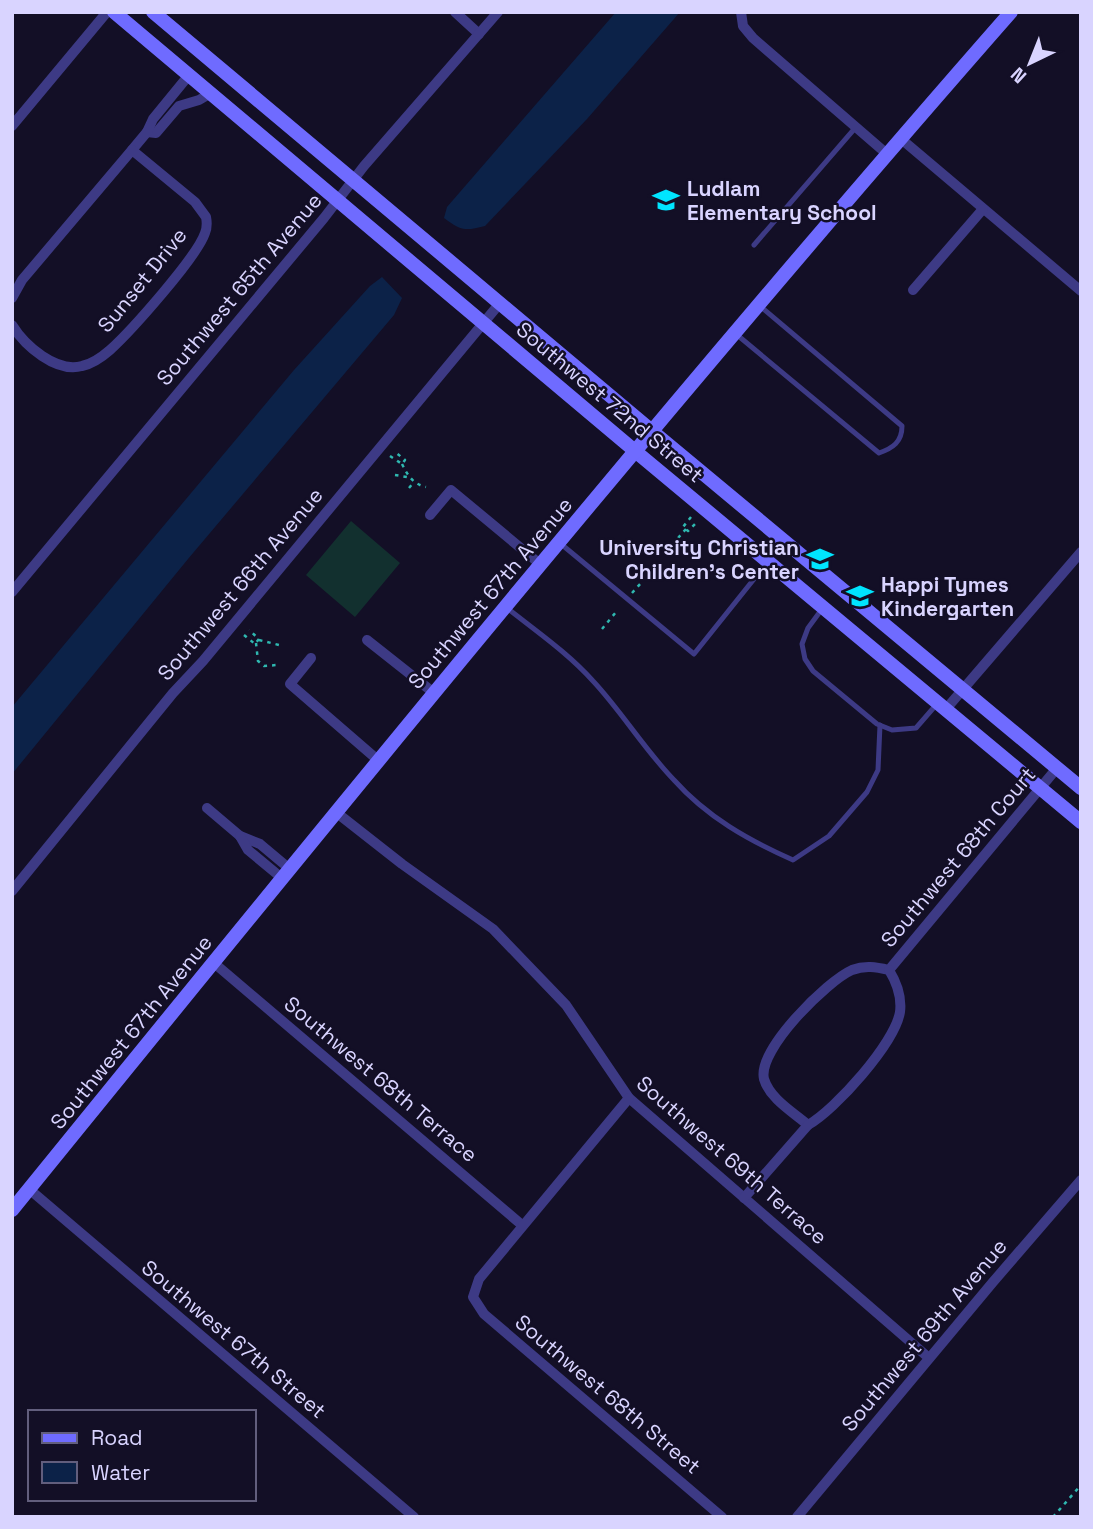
<svg xmlns="http://www.w3.org/2000/svg" width="1093" height="1529" font-family="'Space Grotesk',sans-serif">
<rect width="100%" height="100%" fill="#130f26"/>
<!-- green -->
<polygon fill="#12302f" points="351,521 400,563 355,617 306,575"/>
<!-- water -->
<g fill="#0c2248">
<path d="M616,12H680L587,119L485,226C465,231 461,231 444,218L447,207Z"/>
<polygon points="382,277 402,298 394,315 188,559 12,774 12,707 294,370 370,286"/>
</g>
<g fill="none" stroke-linecap="round" stroke-linejoin="round">
<!-- path -->
<g stroke="#2fb8b0" stroke-width="2.5" stroke-dasharray="3.5 5" stroke-linecap="butt">
<polyline points="390,456 402,464 405,460 394,451"/>
<path d="M402,464C408,476 413,484 426,487"/>
<polyline points="395,475 407,477"/>
<polyline points="409,488 414,482"/>
<polyline points="691,517 683,527 688,531 697,522"/>
<polyline points="678,538 686,529"/>
<polyline points="632,593 641,583"/>
<polyline points="602,629 616,612"/>
<polyline points="244,635 255,644 259,639 249,630"/>
<polyline points="259,640 279,645"/>
<polyline points="256,643 258,661 264,666 277,665"/>
<polyline points="1053,1517 1081,1485"/>
</g>
<!-- service -->
<g stroke="#3d3a85" stroke-width="5">
<polyline points="754,245 856,127"/>
<path d="M736,334L879,453C893,448 902,442 902,426L761,307"/>
<polyline points="561,544 694,654 766,564"/>
<path d="M507,608C536,631 568,653 593,681C622,712 644,749 674,780C707,817 748,840 793,860L829,836L867,792L878,770L880,725"/>
<polyline points="822,609 808,628 802,644 805,659 813,671 877,724 892,730 916,728 936,705"/>
</g>
<!-- minor -->
<g stroke="#3d3a85" stroke-width="10">
<polyline points="455,12 479,34"/>
<polyline points="741,12 743,26 753,38 887,154"/>
<polyline points="12,126 107,12"/>
<polyline points="147,132 156,133 179,106 199,100 211,93"/>
<polyline points="900,138 1081,291"/>
<polyline points="132,150 147,132 153,119 189,75"/>
<polyline points="913,290 983,209"/>
<path d="M12,298L22,280L132,150L195,202L206,217C207,222 207,228 205,233C197,257 131,331 110,350C102,357 92,364 82,366C56,373 25,346 12,325"/>
<polyline points="430,515 451,490 540,564"/>
<polyline points="12,592 324,218 364,166 498,12"/>
<polyline points="367,640 434,693"/>
<polyline points="311,658 290,684 379,761"/>
<polyline points="946,709 1081,552"/>
<polyline points="207,808 240,836 260,844 291,870"/>
<polyline points="337,813 402,864 493,929 566,1005 629,1098 929,1358"/>
<polyline points="240,836 248,850 283,879"/>
<polyline points="12,891 173,693 203,661 500,303"/>
<polyline points="214,963 522,1225"/>
<polyline points="629,1098 479,1279 473,1297 484,1314 722,1517"/>
<path d="M808,1125C793,1112 770,1099 764,1079C757,1050 827,981 852,970C865,965 876,967 889,970L1057,768"/>
<polyline points="29,1189 414,1517"/>
<path d="M744,1198L808,1125C835,1110 895,1043 900,1012C902,996 897,983 889,970"/>
<polyline points="797,1517 993,1282 1081,1180"/>
</g>
<!-- secondary -->
<g stroke="#6f6bff" stroke-width="14">
<polyline points="114,12 635,451 1081,822"/>
<polyline points="153,12 652,431 1081,788"/>
<path d="M12,1210C340,806 668,403 1011,12"/>
</g>
</g>
<!-- icons -->
<defs>
<symbol id="school-bare" viewBox="-9 -9 18 18"><path d="M0-5L7-2L0 1L-7-2ZM-4 1L0 2.5L4 1V4Q0 6-4 4Z" fill="#00e5ff" stroke="#130f26" stroke-width="2.5" paint-order="stroke"/></symbol>
</defs>
<g fill-rule="evenodd">
<use href="#school-bare" x="647" y="181" width="38" height="38"/>
<use href="#school-bare" x="801" y="540" width="38" height="38"/>
<use href="#school-bare" x="841" y="577" width="38" height="38"/>
</g>
<g text-anchor="middle" dominant-baseline="central" stroke-width="5" stroke-linejoin="round" paint-order="stroke">
<!-- poi labels -->
<g font-size="21" font-weight="bold" fill="#d9d4ff" stroke="#130f26" text-anchor="start">
<text x="687" y="188">Ludlam<tspan x="687" dy="24">Elementary School</tspan></text>
<text x="799" y="547" text-anchor="end">University Christian<tspan x="799" dy="24">Children's Center</tspan></text>
<text x="881" y="584">Happi Tymes<tspan x="881" dy="24">Kindergarten</tspan></text>
</g>
<!-- street labels -->
<g font-size="21" fill="#d9d4ff" stroke="#130f26">
<text transform="translate(142 280) rotate(-51)">Sunset Drive</text>
<text transform="translate(239 289) rotate(-50)">Southwest 65th Avenue</text>
<text transform="translate(610 402) rotate(40)">Southwest 72nd Street</text>
<text transform="translate(240 584) rotate(-50)">Southwest 66th Avenue</text>
<text transform="translate(490 593) rotate(-50)">Southwest 67th Avenue</text>
<text transform="translate(958 857) rotate(-50)">Southwest 68th Court</text>
<text transform="translate(131 1032) rotate(-51)">Southwest 67th Avenue</text>
<text transform="translate(381 1079) rotate(40)">Southwest 68th Terrace</text>
<text transform="translate(732 1160) rotate(41)">Southwest 69th Terrace</text>
<text transform="translate(924 1335) rotate(-50)">Southwest 69th Avenue</text>
<text transform="translate(234 1339) rotate(40)">Southwest 67th Street</text>
<text transform="translate(608 1394) rotate(40)">Southwest 68th Street</text>
</g>
</g>
<!-- border -->
<rect width="1093" height="1529" fill="none" stroke="#d9d4ff" stroke-width="28"/>
<!-- legend -->
<rect x="28" y="1410" width="228" height="91" fill="#130f26" stroke="#625e7d" stroke-width="2"/>
<rect x="42" y="1433" width="35" height="10" fill="#6f6bff" stroke="#625e7d" stroke-width="2"/>
<text x="91" y="1445" font-size="21" fill="#d9d4ff">Road</text>
<rect x="42" y="1462" width="35" height="21" fill="#0c2248" stroke="#625e7d" stroke-width="2"/>
<text x="91" y="1480" font-size="21" fill="#d9d4ff">Water</text>
<!-- north arrow -->
<g transform="translate(1030 63) rotate(223)" stroke="#130f26" stroke-width="5" paint-order="stroke">
<path d="M0-5L12 26L0 18L-12 26Z" fill="#d9d4ff"/>
<text y="-10" font-size="19" font-weight="bold" text-anchor="middle" fill="#d9d4ff">N</text>
</g>
</svg>
